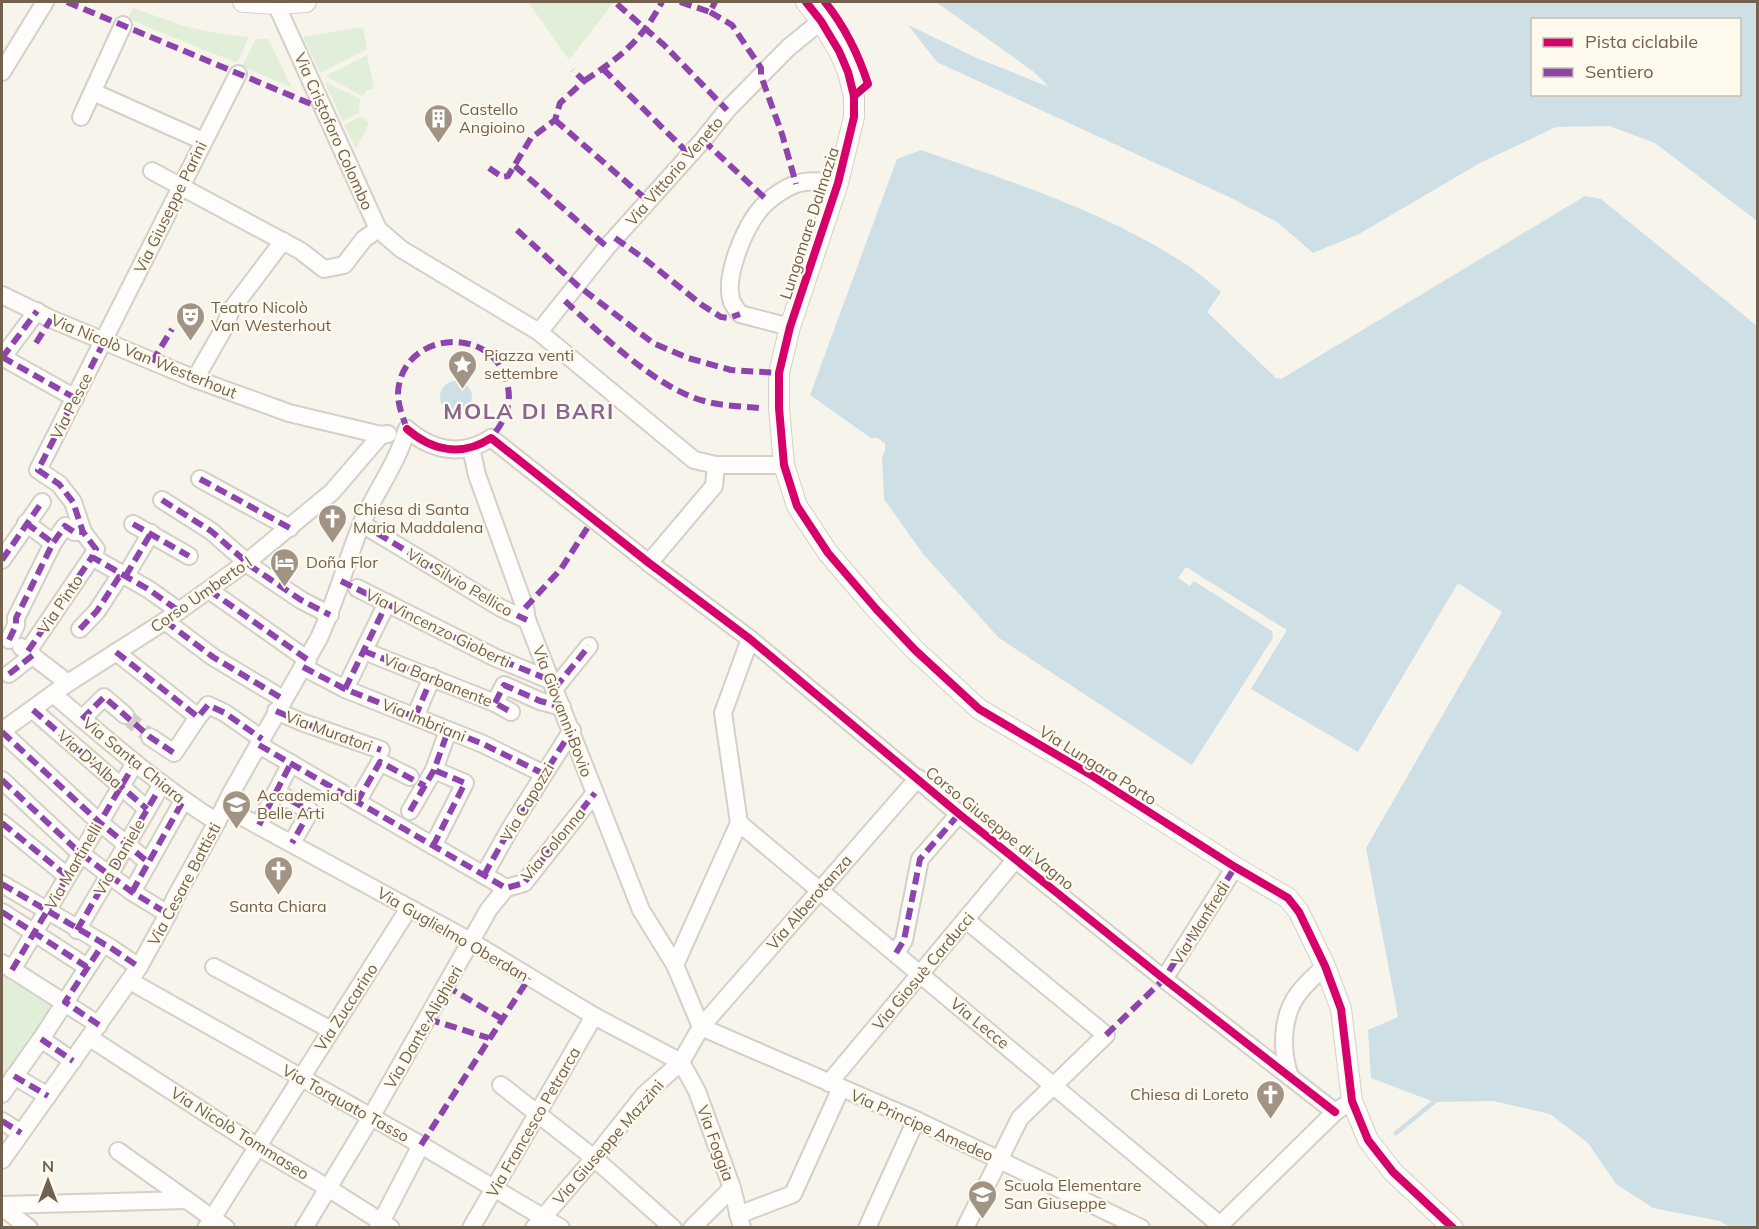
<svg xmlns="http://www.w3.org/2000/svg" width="1759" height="1229" font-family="Mulish,sans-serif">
<rect width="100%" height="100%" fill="#f7f4ec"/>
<!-- green -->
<g fill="#e1eed8">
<polygon points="528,2 614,2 569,60"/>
<polygon points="133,8 187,27 221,34 249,37 237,63 128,19"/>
<polygon points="363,27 367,49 320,73 303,37"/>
<polygon points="256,39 268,39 292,88 242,66"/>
<polygon points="367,55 374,88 367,90 362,96 326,76"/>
<polygon points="325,82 360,99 359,113 342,121"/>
<polygon points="362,116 369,124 356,149 344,125"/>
<polygon points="2,968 61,1005 2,1090"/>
</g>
<!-- water -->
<g fill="#cee0e6" fill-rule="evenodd">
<path d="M936,2H1757V221L1655,143L1609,126L1556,127L1480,163L1359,234L1313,253L1277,222L1229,197L937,62L908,25L977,58L1049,87L1034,72ZM1532,20H1740V94H1532Z"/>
<path d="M921,150C1009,181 1101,210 1181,261C1195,270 1208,281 1221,292L1207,312L1276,378L1281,379L1585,196L1601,199L1757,326V1227H1730L1720,1221L1653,1208L1616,1184L1588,1143L1550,1114L1493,1101L1434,1102L1371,1078L1368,1030L1398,1017L1366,848L1502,612L1458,583L1358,752L1251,689L1287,630L1186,567L1178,578L1190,586L1194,581L1272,631L1273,638L1192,765L999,638L923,554L884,499L882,457L885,451V444L878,438H871L810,395L897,159Z"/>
<circle cx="456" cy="397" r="16"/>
</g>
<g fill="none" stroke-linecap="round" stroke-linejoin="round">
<!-- stream -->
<polyline stroke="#cee0e6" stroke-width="4.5" points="1396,1133 1434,1102"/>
<!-- minor-tunnel -->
<polyline stroke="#d6cfc4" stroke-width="16" stroke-dasharray="16 8" stroke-linecap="butt" points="125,715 150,737"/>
<defs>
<g id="minor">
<polyline points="276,4 378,229 401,249 539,332 694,460 716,465 784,465"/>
<polyline points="2,72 45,2"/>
<polyline points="93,92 203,141"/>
<polyline points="81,117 123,25"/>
<polyline points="152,171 301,251 324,269 344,265 364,239 378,229"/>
<polyline points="2,295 51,319 195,379 289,413 381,435 388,434"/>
<path d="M790,327L740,314C737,310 734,306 732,302C723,277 745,226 762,207C770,198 785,188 796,184C809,179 825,182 838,183"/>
<polyline points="539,332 607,247 703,140 727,110 788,48 821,21"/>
<polyline points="2,357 75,398"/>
<polyline points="2,358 37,311"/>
<polyline points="195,379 223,330 231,310 283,241"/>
<path d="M407,429C432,451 462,457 491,438L649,563L750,639L959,814L1164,979L1335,1112"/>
<polyline points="471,448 477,475 525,608 527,620 641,910 675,965 701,1027"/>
<polyline points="200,479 290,528"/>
<polyline points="162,500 211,531 252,567 301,600 330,615"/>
<polyline points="26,523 53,543"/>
<polyline points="133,524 189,556"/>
<polyline points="362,524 501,608 527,620"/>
<polyline points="2,560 42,502"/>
<polyline points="649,563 714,486 716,465"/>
<polyline points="357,588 496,658 552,681"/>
<polyline points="209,590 308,660"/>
<polyline points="179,611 148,589 92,557 96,549 83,532 73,502 59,484 38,470 238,74"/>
<polyline points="165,621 213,657 283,699"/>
<polyline points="80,629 97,611 119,577 125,577 151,533"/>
<polyline points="9,640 16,625 16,618 53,543 65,526 74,532 83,532"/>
<polyline points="21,647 68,683"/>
<polyline points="28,651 92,557"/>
<polyline points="364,651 495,703 511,712"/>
<polyline points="116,652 198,717 208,705 225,713 262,739"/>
<polyline points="303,667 345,689 483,744 544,774"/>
<polyline points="9,674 33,655"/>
<polyline points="555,688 589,646"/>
<polyline points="345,689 387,603"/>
<path d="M53,694C106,739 158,785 217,822"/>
<polyline points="495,703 504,685 540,701 562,707"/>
<polyline points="33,710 147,809"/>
<polyline points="276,711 304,723 381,750"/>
<polyline points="415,717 432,677"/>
<polyline points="82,719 104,697 125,715"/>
<polyline points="2,731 68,683 165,621 247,562 332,492 381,435"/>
<polyline points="2,732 99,822 148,862"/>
<polyline points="150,737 174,753 198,717"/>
<polyline points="259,745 506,888"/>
<polyline points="2,780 80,853 132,892 168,914"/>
<polyline points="276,792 310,811 292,843"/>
<polyline points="357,802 380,762 410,777"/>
<polyline points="224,807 472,942 594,1016 681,1062 697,1091 732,1188 742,1228"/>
<polyline points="410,811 434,770 448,731"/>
<polyline points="2,823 67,876"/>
<polyline points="739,823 1220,1225"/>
<polyline points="259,825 291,763"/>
<polyline points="433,846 465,783 434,770"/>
<polyline points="484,875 511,827 572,730"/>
<polyline points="2,884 111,948 139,967"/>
<polyline points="506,888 524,883 595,793"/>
<polyline points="132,892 183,801"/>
<polyline points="2,912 87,967"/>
<polyline points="77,930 162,784"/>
<polyline points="896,953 904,940 920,859 959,814"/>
<polyline points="2,963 99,1025"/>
<polyline points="675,965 739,823 723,713 750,639"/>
<polyline points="214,967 331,1030"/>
<polyline points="12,970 135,763"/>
<polyline points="1164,979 1235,867"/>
<polyline points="130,981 421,1145 561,1228"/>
<polyline points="701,1027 916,1120 1141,1228"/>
<polyline points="90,1038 258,1147 328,1188 391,1228"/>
<polyline points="41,1039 73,1061"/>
<polyline points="14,1076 48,1096"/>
<path d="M1290,1077C1281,1051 1281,1017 1298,994C1305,984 1316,975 1325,966"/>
<polyline points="829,1083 1016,859"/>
<polyline points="501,1085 594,1158 673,1228"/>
<polyline points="2,1094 41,1039 103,944"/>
<polyline points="2,1121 21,1133"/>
<polyline points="118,1151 226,1228"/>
<path d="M2,1160L139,967L168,914L175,898L217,822L230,795L319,638C336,601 346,562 361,525C375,492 397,464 407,429"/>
<polyline points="2,1205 187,1200"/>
<polyline points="2,1207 29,1228"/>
<polyline points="738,1215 793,1194 841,1088"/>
<polyline points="206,1228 409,908"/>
<polyline points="304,1228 371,1117 489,909 506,888"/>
<polyline points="378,1228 421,1145"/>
<polyline points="471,1228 594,1016"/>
<polyline points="534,1228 594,1158 644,1095 681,1062 701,1027 918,778"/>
<polyline points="692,1228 732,1188"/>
<polyline points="867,1228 916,1120"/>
<polyline points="965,1228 1020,1118 1106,1035 966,920"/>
<polyline points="1217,1228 1335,1112 1344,1106"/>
</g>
<g id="tertiary">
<polyline points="243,2 276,4 306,2"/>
<polyline points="806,2 821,21 839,51 848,72 854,96 854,117 838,183 790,327 779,373 779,408 784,465 797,506 828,553 877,610 915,650 979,709 1091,775 1235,867 1288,898 1299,912 1325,966 1341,1009 1352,1101 1368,1140 1393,1172 1453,1228"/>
</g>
</defs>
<!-- minor casing -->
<use href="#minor" stroke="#d4d0c8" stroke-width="20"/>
<!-- tertiary casing -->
<use href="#tertiary" stroke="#d4d0c8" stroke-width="22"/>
<!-- minor -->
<use href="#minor" stroke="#fefdfc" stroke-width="16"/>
<!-- tertiary -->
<use href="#tertiary" stroke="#fefdfc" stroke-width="20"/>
<!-- quiet -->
<g stroke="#8e44ad" stroke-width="6" stroke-dasharray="12 6" stroke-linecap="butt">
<polyline points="67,2 323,109"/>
<polyline points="680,2 710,12 715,2"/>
<polyline points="617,4 664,45 727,110"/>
<polyline points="710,12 732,25 761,68 761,76 782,134 796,184"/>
<polyline points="603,69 689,154"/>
<path d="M584,81C622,56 641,41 662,2"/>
<polyline points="555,120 648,201"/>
<polyline points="703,140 768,201"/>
<polyline points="515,166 607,247"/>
<polyline points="489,168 502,177 508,176 531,138 555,120 560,103 584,81 573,70"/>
<polyline points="517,230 577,285 653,343 688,358 731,370 779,373"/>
<polyline points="615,238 646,260 702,305 721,317 729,318 740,314"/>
<path d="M565,301C601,334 656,388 704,401C721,406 741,406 759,408"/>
<polyline points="104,342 38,470 59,484 73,502 83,532 96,549 92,557 148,589 179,611"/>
<polyline points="36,343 51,319"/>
<polyline points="2,357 75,398"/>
<polyline points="2,358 37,311"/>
<polyline points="152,362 172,329"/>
<path d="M407,429C403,418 398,406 398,393C401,331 493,323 507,383C513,405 504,422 491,438"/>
<polyline points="200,479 290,528"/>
<polyline points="162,500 211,531 252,567 301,600 330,615"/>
<polyline points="26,523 53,543"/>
<polyline points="133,524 189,556"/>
<polyline points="362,524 501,608 527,620"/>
<polyline points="2,560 42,502"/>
<polyline points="341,581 496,658 552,681"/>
<polyline points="209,590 308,660"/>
<polyline points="525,608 561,569 593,519"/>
<polyline points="165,621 213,657 283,699"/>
<polyline points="80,629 97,611 119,577 125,577 151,533"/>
<polyline points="9,640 16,625 16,618 53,543 65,526 74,532 83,532"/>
<polyline points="28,651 92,557"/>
<polyline points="364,651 495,703 511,712"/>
<polyline points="116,652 198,717 208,705 225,713 262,739"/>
<polyline points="303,667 345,689 483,744 544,774"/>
<polyline points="9,674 33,655"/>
<polyline points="555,688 589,646"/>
<polyline points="345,689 387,603"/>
<polyline points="495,703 504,685 540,701 562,707"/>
<polyline points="33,710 147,809"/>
<polyline points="276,711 304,723 381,750"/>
<polyline points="415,717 432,677"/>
<polyline points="82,719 104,697 150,737 174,753"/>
<polyline points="2,732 99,822 148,862"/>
<polyline points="259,745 506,888 524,883 595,793"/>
<polyline points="2,780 80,853 132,892 168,914"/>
<polyline points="276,792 310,811 292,843"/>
<polyline points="357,802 380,762 425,786"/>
<polyline points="410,811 434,770 448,731"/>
<polyline points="2,823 67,876"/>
<polyline points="259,825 291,763"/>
<polyline points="433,846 465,783 434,770"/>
<polyline points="484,875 511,827 572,730"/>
<polyline points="2,884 111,948 139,967"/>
<polyline points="132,892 183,801"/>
<polyline points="2,912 87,967"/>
<polyline points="77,930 162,784"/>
<polyline points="896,953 904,940 920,859 959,814"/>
<polyline points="12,970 135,763"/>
<polyline points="446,986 502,1019"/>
<polyline points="428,1019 489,1038"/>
<polyline points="99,1025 65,1002 103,944"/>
<polyline points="1106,1035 1164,979 1235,867"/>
<polyline points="41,1039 73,1061"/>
<polyline points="14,1076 48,1096"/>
<polyline points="2,1121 21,1133"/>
<polyline points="421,1145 529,978"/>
</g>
<defs>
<g id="cycleway">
<polyline points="806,2 821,21 839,51 848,72 854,96 854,117 838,183 790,327 779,373 779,408 784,465 797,506 828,553 877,610 915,650 979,709 1091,775 1235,867 1288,898 1299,912 1325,966 1341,1009 1352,1101 1368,1140 1393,1172 1453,1228"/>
<path d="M825,2C845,27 858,53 868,84L854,96"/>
<path d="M407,429C432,451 462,457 491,438L649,563L750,639L959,814L1164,979L1335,1112"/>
</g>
</defs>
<!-- cycleway casing -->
<use href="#cycleway" stroke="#fefaee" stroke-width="11"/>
<!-- cycleway -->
<use href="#cycleway" stroke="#d6006c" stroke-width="8"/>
</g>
<!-- icons -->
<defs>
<symbol id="building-pin" viewBox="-11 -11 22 30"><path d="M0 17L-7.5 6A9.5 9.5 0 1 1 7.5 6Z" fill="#a29485" stroke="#fefaee"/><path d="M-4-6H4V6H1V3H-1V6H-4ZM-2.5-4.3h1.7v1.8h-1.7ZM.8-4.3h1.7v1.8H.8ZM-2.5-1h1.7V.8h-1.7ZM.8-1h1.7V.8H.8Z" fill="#fff"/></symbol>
<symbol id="theatre-pin" viewBox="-11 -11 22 30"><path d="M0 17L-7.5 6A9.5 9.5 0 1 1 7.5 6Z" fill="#a29485" stroke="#fefaee"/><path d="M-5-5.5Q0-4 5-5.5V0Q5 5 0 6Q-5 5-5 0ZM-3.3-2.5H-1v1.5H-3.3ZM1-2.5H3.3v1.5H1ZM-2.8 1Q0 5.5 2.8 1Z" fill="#fff"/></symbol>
<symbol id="sight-pin" viewBox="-11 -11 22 30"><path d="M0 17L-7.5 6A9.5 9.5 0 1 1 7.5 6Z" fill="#a29485" stroke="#fefaee"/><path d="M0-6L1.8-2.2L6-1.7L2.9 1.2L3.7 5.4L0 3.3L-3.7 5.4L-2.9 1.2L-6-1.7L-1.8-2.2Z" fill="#fff"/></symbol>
<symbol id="church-pin" viewBox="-11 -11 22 30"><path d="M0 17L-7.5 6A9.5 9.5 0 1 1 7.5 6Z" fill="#a29485" stroke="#fefaee"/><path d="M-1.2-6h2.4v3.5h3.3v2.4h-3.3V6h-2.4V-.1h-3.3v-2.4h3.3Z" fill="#fff"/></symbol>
<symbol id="hotel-pin" viewBox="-11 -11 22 30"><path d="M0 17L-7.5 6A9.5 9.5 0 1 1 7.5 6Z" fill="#a29485" stroke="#fefaee"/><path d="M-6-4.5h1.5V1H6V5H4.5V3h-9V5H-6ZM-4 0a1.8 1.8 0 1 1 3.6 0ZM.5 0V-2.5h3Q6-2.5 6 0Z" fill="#fff"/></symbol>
<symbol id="university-pin" viewBox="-11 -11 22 30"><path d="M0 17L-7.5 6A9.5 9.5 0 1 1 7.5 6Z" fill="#a29485" stroke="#fefaee"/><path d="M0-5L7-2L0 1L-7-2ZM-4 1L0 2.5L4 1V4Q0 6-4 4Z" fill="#fff"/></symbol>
<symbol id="school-pin" viewBox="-11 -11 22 30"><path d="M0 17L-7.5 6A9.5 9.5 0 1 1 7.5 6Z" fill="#a29485" stroke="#fefaee"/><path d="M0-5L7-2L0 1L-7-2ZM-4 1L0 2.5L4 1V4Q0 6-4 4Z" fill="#fff"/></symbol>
</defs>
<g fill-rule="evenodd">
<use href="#building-pin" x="422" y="102" width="33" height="45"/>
<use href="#theatre-pin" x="174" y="300" width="33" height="45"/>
<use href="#sight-pin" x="446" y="348" width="33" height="45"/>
<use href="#church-pin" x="316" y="502" width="33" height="45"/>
<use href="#hotel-pin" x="268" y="546" width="33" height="45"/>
<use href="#university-pin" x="220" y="788" width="33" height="45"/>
<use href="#church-pin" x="262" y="854" width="33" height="45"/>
<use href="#church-pin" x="1254" y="1078" width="33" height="45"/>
<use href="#school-pin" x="966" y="1178" width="33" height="45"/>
</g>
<g text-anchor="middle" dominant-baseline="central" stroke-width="4.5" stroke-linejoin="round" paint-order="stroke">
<!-- poi labels -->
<g font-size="16" fill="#74614d" stroke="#fefaee" text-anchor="start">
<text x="459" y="109">Castello<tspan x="459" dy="18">Angioino</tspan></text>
<text x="211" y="307">Teatro Nicolò<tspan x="211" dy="18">Van Westerhout</tspan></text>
<text x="484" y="355">Piazza venti<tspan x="484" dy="18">settembre</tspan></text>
<text x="353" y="509">Chiesa di Santa<tspan x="353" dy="18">Maria Maddalena</tspan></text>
<text x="306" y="562">Doña Flor</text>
<text x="257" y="795">Accademia di<tspan x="257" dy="18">Belle Arti</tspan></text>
<text x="278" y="906" text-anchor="middle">Santa Chiara</text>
<text x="1249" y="1094" text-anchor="end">Chiesa di Loreto</text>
<text x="1004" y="1185">Scuola Elementare<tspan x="1004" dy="18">San Giuseppe</tspan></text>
</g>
<!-- street labels -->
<g font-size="16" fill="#74614d" stroke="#fefaee">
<text transform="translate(334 131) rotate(66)">Via Cristoforo Colombo</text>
<text transform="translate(674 171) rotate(-49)">Via Vittorio Veneto</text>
<text transform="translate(170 207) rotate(-64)">Via Giuseppe Parini</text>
<text transform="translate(809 223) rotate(-72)">Lungomare Dalmazia</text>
<text transform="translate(144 356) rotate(22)">Via Nicolò Van Westerhout</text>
<text transform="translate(71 406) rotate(-63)">Via Pesce</text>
<text transform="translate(460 582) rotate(30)">Via Silvio Pellico</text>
<text transform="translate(201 594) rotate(-35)">Corso Umberto I</text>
<text transform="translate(60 604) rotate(-56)">Via Pinto</text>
<text transform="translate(438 628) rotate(26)">Via Vincenzo Gioberti</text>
<text transform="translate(438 680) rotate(22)">Via Barbanente</text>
<text transform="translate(563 711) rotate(69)">Via Giovanni Bovio</text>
<text transform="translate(424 720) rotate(22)">Via Imbriani</text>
<text transform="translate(329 731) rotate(20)">Via Muratori</text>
<text transform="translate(90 759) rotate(41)">Via D'Alba</text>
<text transform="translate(134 760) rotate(39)">Via Santa Chiara</text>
<text transform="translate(1098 765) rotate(32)">Via Lungara Porto</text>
<text transform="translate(527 802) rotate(-59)">Via Capozzi</text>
<text transform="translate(1000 828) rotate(39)">Corso Giuseppe di Vagno</text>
<text transform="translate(553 844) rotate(-50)">Via Colonna</text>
<text transform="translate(119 857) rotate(-60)">Via Daniele</text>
<text transform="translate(73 866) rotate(-60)">Via Martinelli</text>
<text transform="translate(184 884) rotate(-62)">Via Cesare Battisti</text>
<text transform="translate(809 902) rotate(-49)">Via Alberotanza</text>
<text transform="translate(1200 923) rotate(-58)">Via Manfredi</text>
<text transform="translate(453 934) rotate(30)">Via Guglielmo Oberdan</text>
<text transform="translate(923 971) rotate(-50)">Via Giosuè Carducci</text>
<text transform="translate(346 1007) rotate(-57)">Via Zuccarino</text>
<text transform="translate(980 1023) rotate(39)">Via Lecce</text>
<text transform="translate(423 1027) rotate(-60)">Via Dante Alighieri</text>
<text transform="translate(346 1103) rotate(29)">Via Torquato Tasso</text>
<text transform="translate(533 1122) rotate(-60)">Via Francesco Petrarca</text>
<text transform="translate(922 1125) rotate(24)">Via Principe Amedeo</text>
<text transform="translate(240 1133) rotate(32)">Via Nicolò Tommaseo</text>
<text transform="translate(608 1142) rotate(-49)">Via Giuseppe Mazzini</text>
<text transform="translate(716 1143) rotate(70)">Via Foggia</text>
</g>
<!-- district labels -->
<g font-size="22" font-weight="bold" letter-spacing="1.5" fill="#896590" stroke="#fefaee">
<text x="529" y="411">MOLA DI BARI</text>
</g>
</g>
<!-- border -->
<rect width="1759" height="1229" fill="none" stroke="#74614d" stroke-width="6"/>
<!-- legend -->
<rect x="1531" y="18" width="210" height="78" fill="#fefaee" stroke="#c7bdae" stroke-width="1.5"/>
<rect x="1543" y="38" width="30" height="9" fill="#d6006c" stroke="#c7bdae" stroke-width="1.5"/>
<text x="1585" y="48" font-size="18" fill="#74614d">Pista ciclabile</text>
<rect x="1543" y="68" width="30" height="9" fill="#8e44ad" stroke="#c7bdae" stroke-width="1.5"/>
<text x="1585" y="78" font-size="18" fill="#74614d">Sentiero</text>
<!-- north arrow -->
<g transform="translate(48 1181)" stroke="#fefaee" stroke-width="4.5" paint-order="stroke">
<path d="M0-4.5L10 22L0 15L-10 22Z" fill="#74614d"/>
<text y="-9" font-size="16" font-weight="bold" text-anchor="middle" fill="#74614d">N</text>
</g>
</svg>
